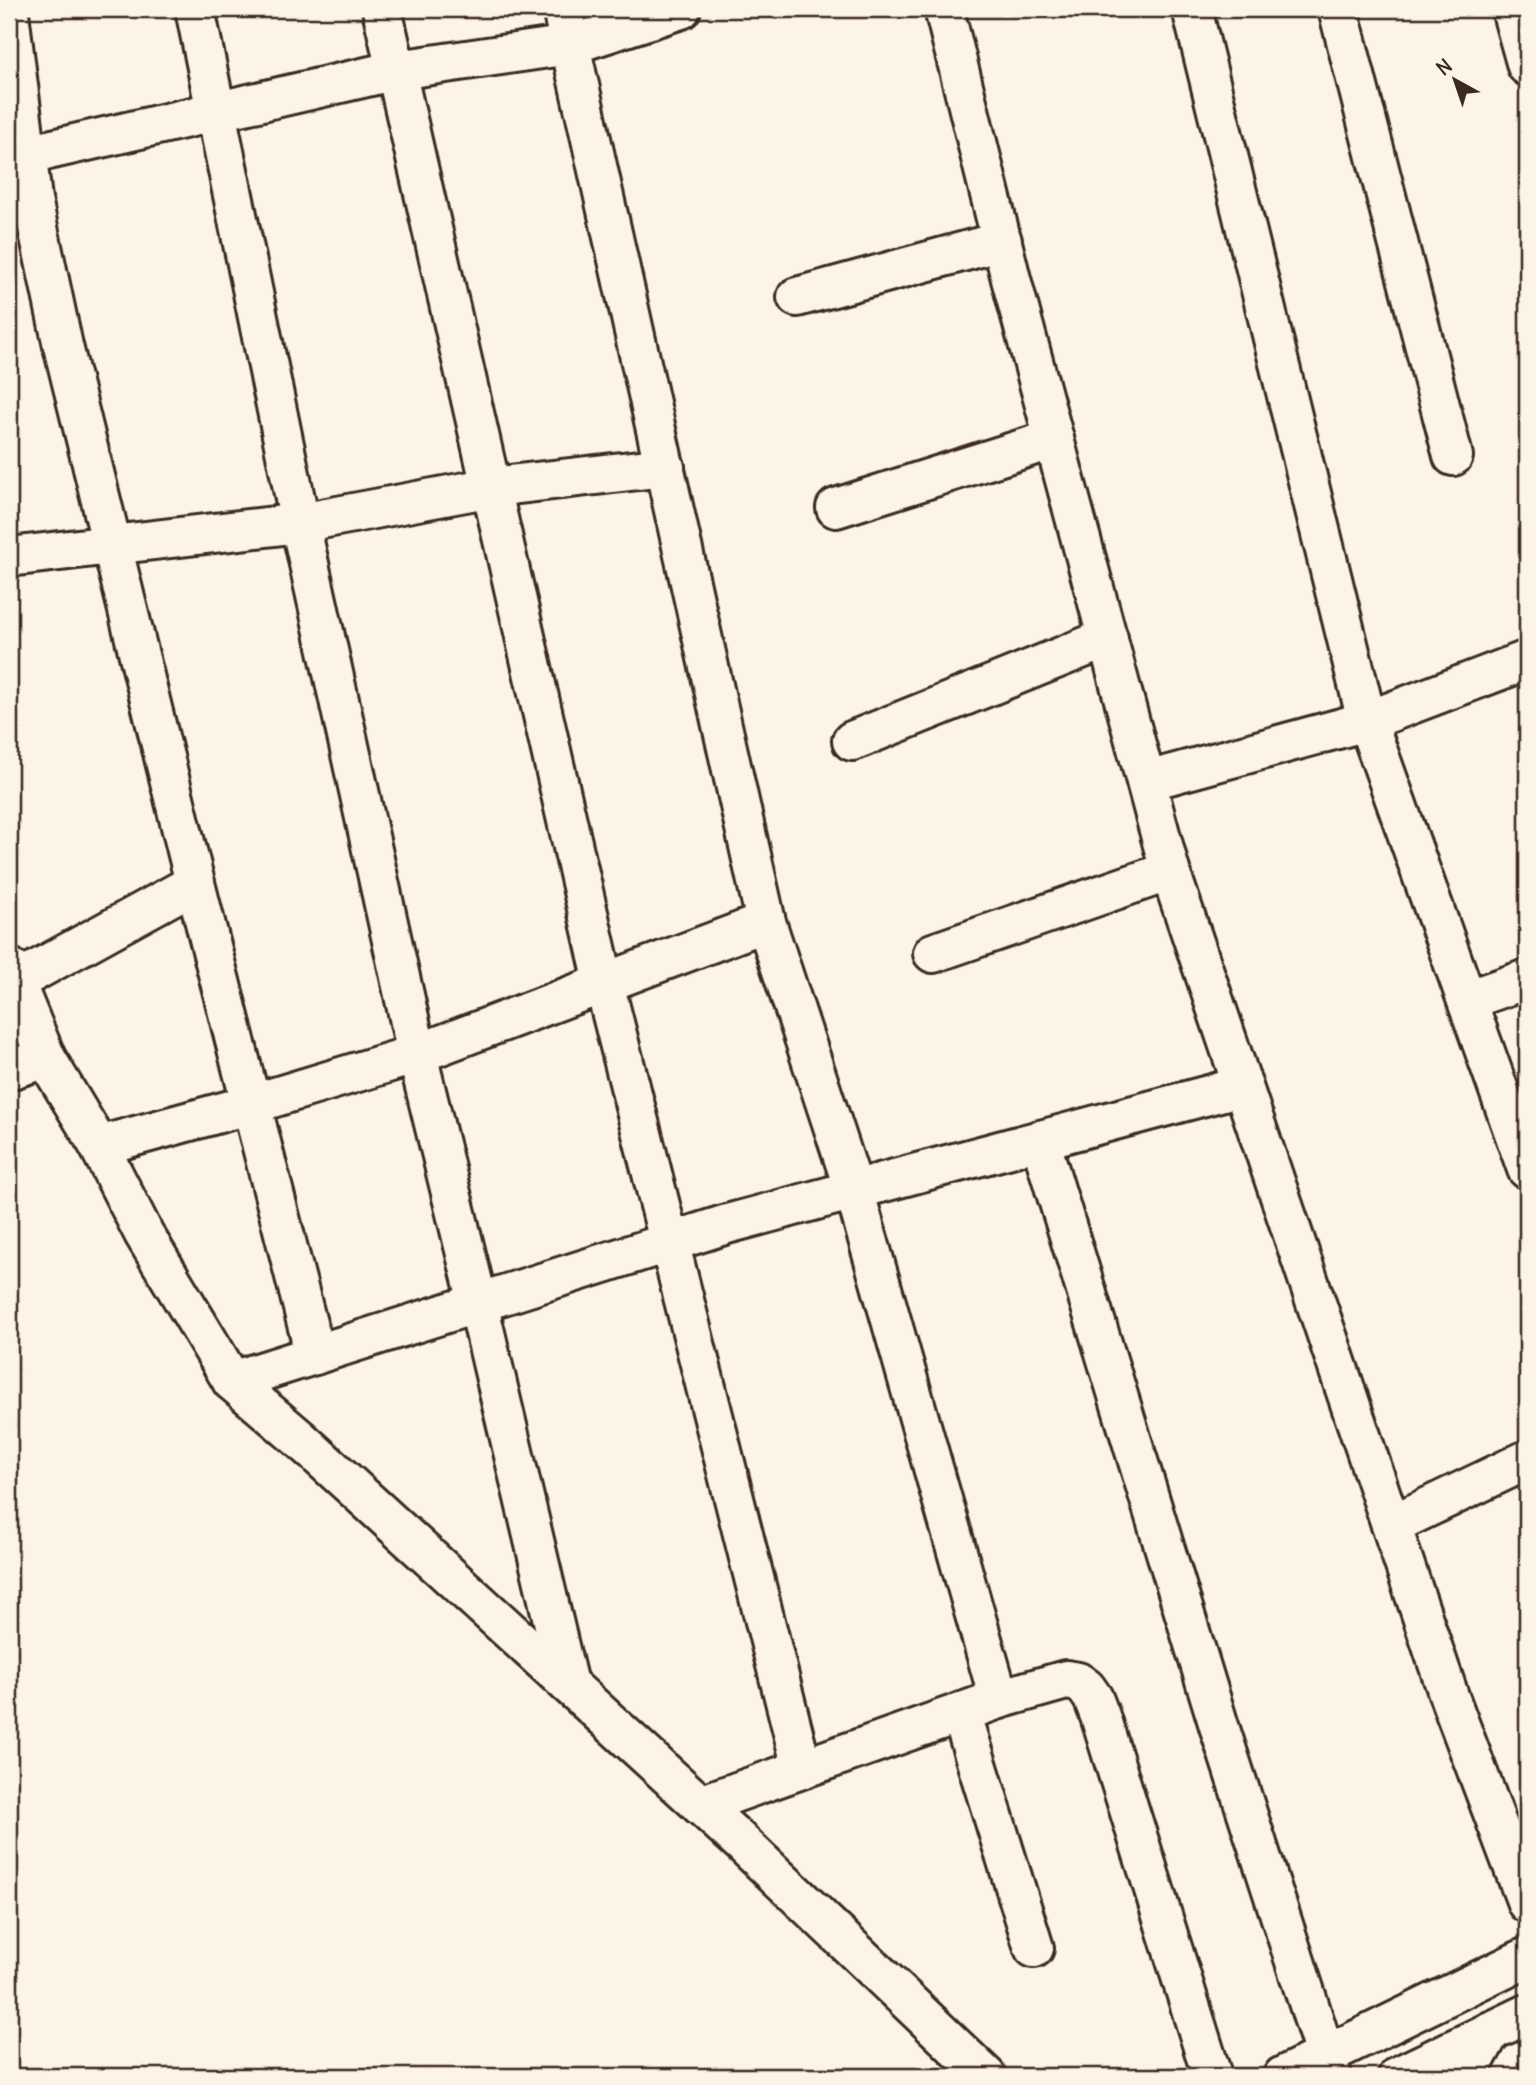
<svg xmlns="http://www.w3.org/2000/svg" width="1536" height="2085" font-family="Delius,sans-serif">
<rect width="100%" height="100%" fill="#fcf5e5"/>
<filter id="ink" filterUnits="userSpaceOnUse"><feTurbulence type="fractalNoise" baseFrequency=".0143" numOctaves="2"/><feDisplacementMap in="SourceGraphic" scale="14" xChannelSelector="R" yChannelSelector="G"/><feConvolveMatrix kernelMatrix="1 2 1 2 8 2 1 2 1" color-interpolation-filters="sRGB"/></filter>
<g filter="url(#ink)">
<g fill="none" stroke-linecap="round" stroke-linejoin="round">
<defs>
<g id="minor">
<polyline points="195,9 300,523 417,1054 478,1303 568,1684"/>
<polyline points="382,9 604,983 802,1768"/>
<polyline points="562,9 766,922 854,1190 999,1699"/>
<polyline points="944,9 1011,279 1170,871 1450,1699 1527,1903"/>
<polyline points="1192,9 1367,721 1527,1169"/>
<polyline points="1338,9 1453,456"/>
<polyline points="1511,9 1527,66"/>
<polyline points="9,13 32,199 63,346 195,883 315,1355"/>
<polyline points="9,159 397,70 570,45 681,9"/>
<polyline points="797,297 1002,241"/>
<polyline points="836,508 1054,439"/>
<polyline points="9,557 300,523 492,487 665,467"/>
<polyline points="852,741 1108,638"/>
<polyline points="1147,781 1367,721 1527,660"/>
<polyline points="933,953 1170,871"/>
<polyline points="9,967 46,1058 99,1146 144,1234 232,1381 301,1440 742,1843 986,2076"/>
<polyline points="15,982 195,883"/>
<polyline points="1467,1000 1527,979"/>
<polyline points="9,1070 46,1058"/>
<polyline points="1040,1140 1219,1726 1332,2076"/>
<polyline points="99,1146 252,1104 417,1054 766,922"/>
<polyline points="232,1381 727,1224 1242,1086"/>
<polyline points="1391,1525 1527,1460"/>
<polyline points="961,1712 1034,1948"/>
<polyline points="700,1805 999,1699 1066,1680 1078,1682 1086,1688 1093,1698 1100,1716 1212,2076"/>
</g>
<g id="major">
<polyline points="1283,2076 1527,1957"/>
<polyline points="1398,2076 1527,2014"/>
</g>
<polyline id="highway" points="1466,2076 1491,2031"/>
</defs>
<!-- minor casing -->
<use href="#minor" stroke="#3b2a1e" stroke-width="44"/>
<!-- major casing -->
<use href="#major" stroke="#3b2a1e" stroke-width="44"/>
<!-- highway casing -->
<use href="#highway" stroke="#3b2a1e" stroke-width="44"/>
<!-- minor -->
<use href="#minor" stroke="#fcf5e5" stroke-width="38"/>
<!-- major -->
<use href="#major" stroke="#fcf5e5" stroke-width="38"/>
<!-- highway -->
<use href="#highway" stroke="#fcf5e5" stroke-width="38"/>
</g>
</g>
<!-- margin -->
<rect width="1536" height="2085" fill="none" stroke="#fcf5e5" stroke-width="35"/>
<rect x="18" y="18" width="1501" height="2050" fill="none" stroke="#3b2a1e" stroke-width="2.5" filter="url(#ink)"/>
<!-- north arrow -->
<g transform="translate(1455 80) rotate(320)" stroke="#fcf5e5" stroke-width="5" paint-order="stroke">
<path d="M0-5L12 26L0 18L-12 26Z" fill="#3b2a1e"/>
<text y="-10" font-size="19" font-weight="bold" text-anchor="middle" fill="#3b2a1e">N</text>
</g>
</svg>
